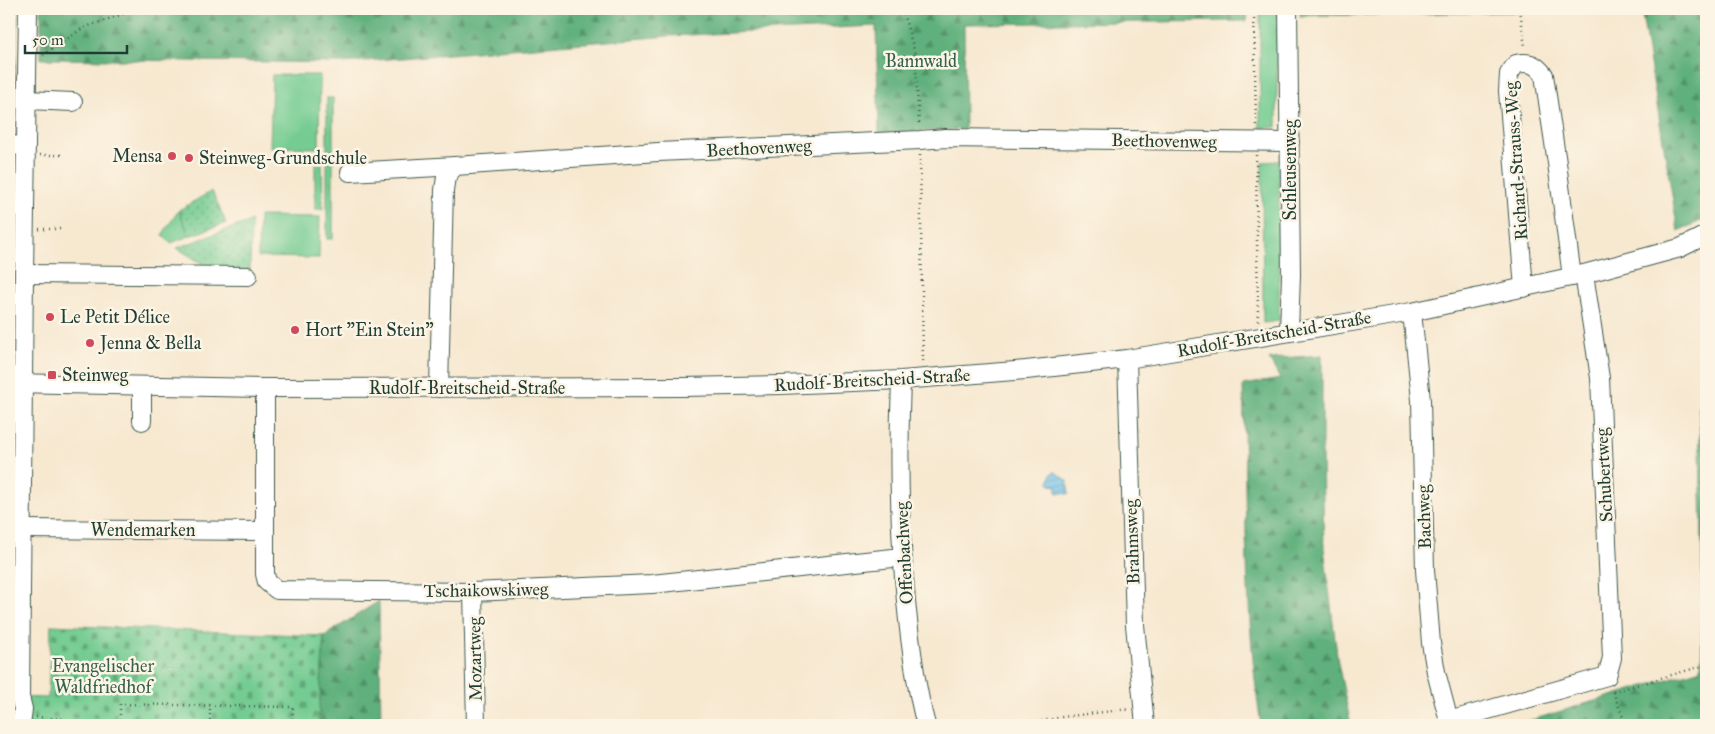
<svg xmlns="http://www.w3.org/2000/svg" width="1715" height="734" font-family="'IM FELL Great Primer',serif">
<defs>
<pattern id="forest-firs" width="22" height="20" patternUnits="userSpaceOnUse" patternTransform="scale(1.25)"><rect width="22" height="20" fill="#5fb07c"/><path d="M5 1l3.5 6h-7zM16 11l3.5 6h-7z" fill="#4e9066"/></pattern>
<pattern id="cemetery-stones" width="16" height="16" patternUnits="userSpaceOnUse" patternTransform="scale(1.25)"><rect width="16" height="16" fill="#74cc92"/><path d="M2 7V4a2 2 0 0 1 4 0v3zM10 15v-3a2 2 0 0 1 4 0v3z" fill="#5fa778"/></pattern>
<pattern id="park-dots" width="8" height="8" patternUnits="userSpaceOnUse" patternTransform="scale(1.25)"><rect width="8" height="8" fill="#74cc92"/><path d="M2 2h.1M6 6h.1" fill="none" stroke="#5fa778" stroke-width="1.8" stroke-linecap="round"/></pattern>
<pattern id="water-rules" width="6" height="5" patternUnits="userSpaceOnUse" patternTransform="scale(1.25)"><rect width="6" height="5" fill="#70c1ec"/><path d="M0 2.5h6" fill="none" stroke="#5b9ec0"/></pattern>
</defs>
<rect width="100%" height="100%" fill="#fcf5e5"/>
<filter id="ink" filterUnits="userSpaceOnUse"><feTurbulence type="fractalNoise" baseFrequency=".02" numOctaves="2"/><feDisplacementMap in="SourceGraphic" scale="10" xChannelSelector="R" yChannelSelector="G"/><feConvolveMatrix kernelMatrix="1 2 1 2 8 2 1 2 1" color-interpolation-filters="sRGB"/></filter>
<filter id="wash" filterUnits="userSpaceOnUse"><feTurbulence type="fractalNoise" baseFrequency=".0096" numOctaves="4" result="noise"/><feDisplacementMap in="SourceGraphic" scale="20" xChannelSelector="R" yChannelSelector="G"/><feGaussianBlur stdDeviation="1.12" result="paint"/><feColorMatrix in="noise" values="0 0 0 0 0 0 0 0 0 0 0 0 0 0 0 0 0 1.4 0 .05"/><feComposite in="paint" operator="in"/></filter>
<g filter="url(#wash)">
<rect width="100%" height="100%" fill="#f7e8d0"/>
<!-- green -->
<g fill="#74cc92" stroke="#4a8463">
<polygon points="1260,9 1277,9 1277,127 1260,128"/>
<polygon points="272,75 320,75 319,148 270,147"/>
<rect x="327" y="98" width="6" height="141"/>
<polygon points="1279,161 1279,321 1263,323 1262,162"/>
<polygon points="315,164 322,164 323,209 315,209"/>
<polygon points="179,210 189,236 171,243 162,235"/>
<polygon points="259,216 320,217 319,258 258,257"/>
</g>
<!-- forest -->
<g fill="url(#forest-firs)" stroke="#3f7658">
<polygon points="9,9 16,9 15,142 9,142"/>
<polygon points="41,9 1248,9 1247,21 964,24 965,129 879,133 876,26 669,36 341,63 41,59"/>
<polygon points="1300,9 1553,9 1522,12 1300,16"/>
<polygon points="1641,9 1704,9 1706,26 1706,219 1678,231"/>
<path d="M1322,355V458L1324,548L1338,663L1351,725H1261C1244,615 1246,497 1243,385L1280,379L1269,359Z"/>
<path d="M1699,407L1706,408V725H1515L1701,669C1704,582 1701,494 1699,407Z"/>
<polygon points="379,601 381,725 318,725 324,636"/>
</g>
<!-- cemetery -->
<polygon fill="url(#cemetery-stones)" stroke="#4a8463" points="51,625 324,636 318,725 9,725 9,697 48,698"/>
<!-- park -->
<g fill="url(#park-dots)" stroke="#4a8463">
<polygon points="212,191 226,223 189,236 179,210"/>
<polygon points="251,221 250,270 212,270 177,248"/>
</g>
<!-- water -->
<polygon fill="url(#water-rules)" stroke="#487f90" points="1055,472 1067,480 1069,494 1057,493 1057,486 1051,485 1049,483 1051,474"/>
</g>
<g filter="url(#ink)">
<g fill="none" stroke-linecap="round" stroke-linejoin="round">
<defs>
<g id="minor">
<polyline points="1288,9 1291,275 1289,331"/>
<polyline points="27,100 73,102"/>
<polyline points="9,145 26,146"/>
<polyline points="350,172 455,166"/>
<polyline points="24,274 248,276"/>
<path d="M1524,288L1508,91L1509,74L1516,64C1529,61 1536,64 1544,75L1557,163L1572,277"/>
<polyline points="1412,312 1421,400 1425,570 1431,643 1436,672 1449,721 1607,676 1612,658 1600,378 1584,274"/>
<polyline points="1127,359 1135,625 1145,725"/>
<path d="M901,380C898,454 899,527 906,601C910,642 915,685 926,725"/>
<polyline points="9,383 265,388 683,387 780,385 901,380 1026,370 1127,359 1412,312 1584,274 1680,248 1706,235"/>
<polyline points="265,388 265,574 267,582 277,590 473,592 652,584 902,557"/>
<polyline points="439,388 444,190 446,177 455,166 658,152 920,140 946,138 1290,142"/>
<polyline points="142,421 142,386"/>
<polyline points="22,529 264,531"/>
<polyline points="473,592 476,725"/>
<polyline points="21,725 23,709 20,697 24,274 28,9"/>
</g>
</defs>
<!-- minor casing -->
<use href="#minor" stroke="#3f574b" stroke-width="20"/>
<!-- path -->
<g stroke="#3f574b" stroke-width="2.5" stroke-dasharray="1 4" stroke-linecap="butt">
<polyline points="902,9 915,53 919,125"/>
<polyline points="1254,9 1256,127"/>
<polyline points="1520,9 1525,47"/>
<polyline points="43,55 83,28 137,9"/>
<polyline points="40,155 65,155"/>
<polyline points="920,155 923,362"/>
<polyline points="1256,155 1258,322"/>
<polyline points="39,229 63,229"/>
<polyline points="1613,692 1706,665"/>
<polyline points="1613,692 1626,725"/>
<polyline points="36,717 64,719"/>
<polyline points="120,725 120,704 293,707 292,725"/>
<polyline points="210,725 210,705"/>
<polyline points="1022,725 1062,717 1129,709"/>
</g>
<!-- minor -->
<use href="#minor" stroke="#fff" stroke-width="18"/>
</g>
</g>
<!-- markers -->
<g fill="#d1495b" stroke="#fcf5e5" stroke-width="2">
<circle cx="172" cy="156" r="5"/>
<circle cx="189" cy="158" r="5"/>
<circle cx="50" cy="317" r="5"/>
<circle cx="295" cy="330" r="5"/>
<circle cx="90" cy="343" r="5"/>
<rect x="47" y="370" width="10" height="10" rx="2.5"/>
</g>
<g text-anchor="middle" dominant-baseline="central" stroke-width="5" stroke-linejoin="round" paint-order="stroke">
<!-- park labels -->
<g font-size="18" fill="#34614c" stroke="#fcf5e5">
<text x="921" y="61">Bannwald</text>
<text x="103" y="666">Evangelischer<tspan x="103" dy="21">Waldfriedhof</tspan></text>
</g>
<!-- street labels -->
<g font-size="18" fill="#1f3d34" stroke="#fcf5e5">
<text transform="translate(1164 141) rotate(1)">Beethovenweg</text>
<text transform="translate(759 148) rotate(-3)">Beethovenweg</text>
<text transform="translate(1516 161) rotate(-94)">Richard-Strauss-Weg</text>
<text transform="translate(1290 170) rotate(-90)">Schleusenweg</text>
<text transform="translate(1274 334) rotate(-10)">Rudolf-Breitscheid-Straße</text>
<text transform="translate(872 380) rotate(-3)">Rudolf-Breitscheid-Straße</text>
<text x="467" y="388">Rudolf-Breitscheid-Straße</text>
<text transform="translate(1604 475) rotate(-93)">Schubertweg</text>
<text transform="translate(1424 517) rotate(-92)">Bachweg</text>
<text x="143" y="530">Wendemarken</text>
<text transform="translate(1132 542) rotate(-92)">Brahmsweg</text>
<text transform="translate(904 553) rotate(-93)">Offenbachweg</text>
<text transform="translate(486 590) rotate(-1)">Tschaikowskiweg</text>
<text transform="translate(475 659) rotate(-91)">Mozartweg</text>
</g>
<!-- poi labels -->
<g font-size="18" fill="#1f3d34" stroke="#fcf5e5" text-anchor="start">
<text x="162" y="156" text-anchor="end">Mensa</text>
<text x="199" y="158">Steinweg-Grundschule</text>
<text x="60" y="317">Le Petit Délice</text>
<text x="305" y="330">Hort "Ein Stein"</text>
<text x="100" y="343">Jenna &amp; Bella</text>
<text x="62" y="375">Steinweg</text>
</g>
</g>
<!-- margin -->
<rect width="1715" height="734" fill="none" stroke="#fcf5e5" stroke-width="30"/>
<!-- scale -->
<path d="M25 45v8h102v-8" fill="none" stroke="#1f3d34" stroke-width="2.5"/>
<text x="32" y="45" font-size="15" fill="#1f3d34" stroke="#fcf5e5" stroke-width="4" paint-order="stroke">50 m</text>
</svg>
